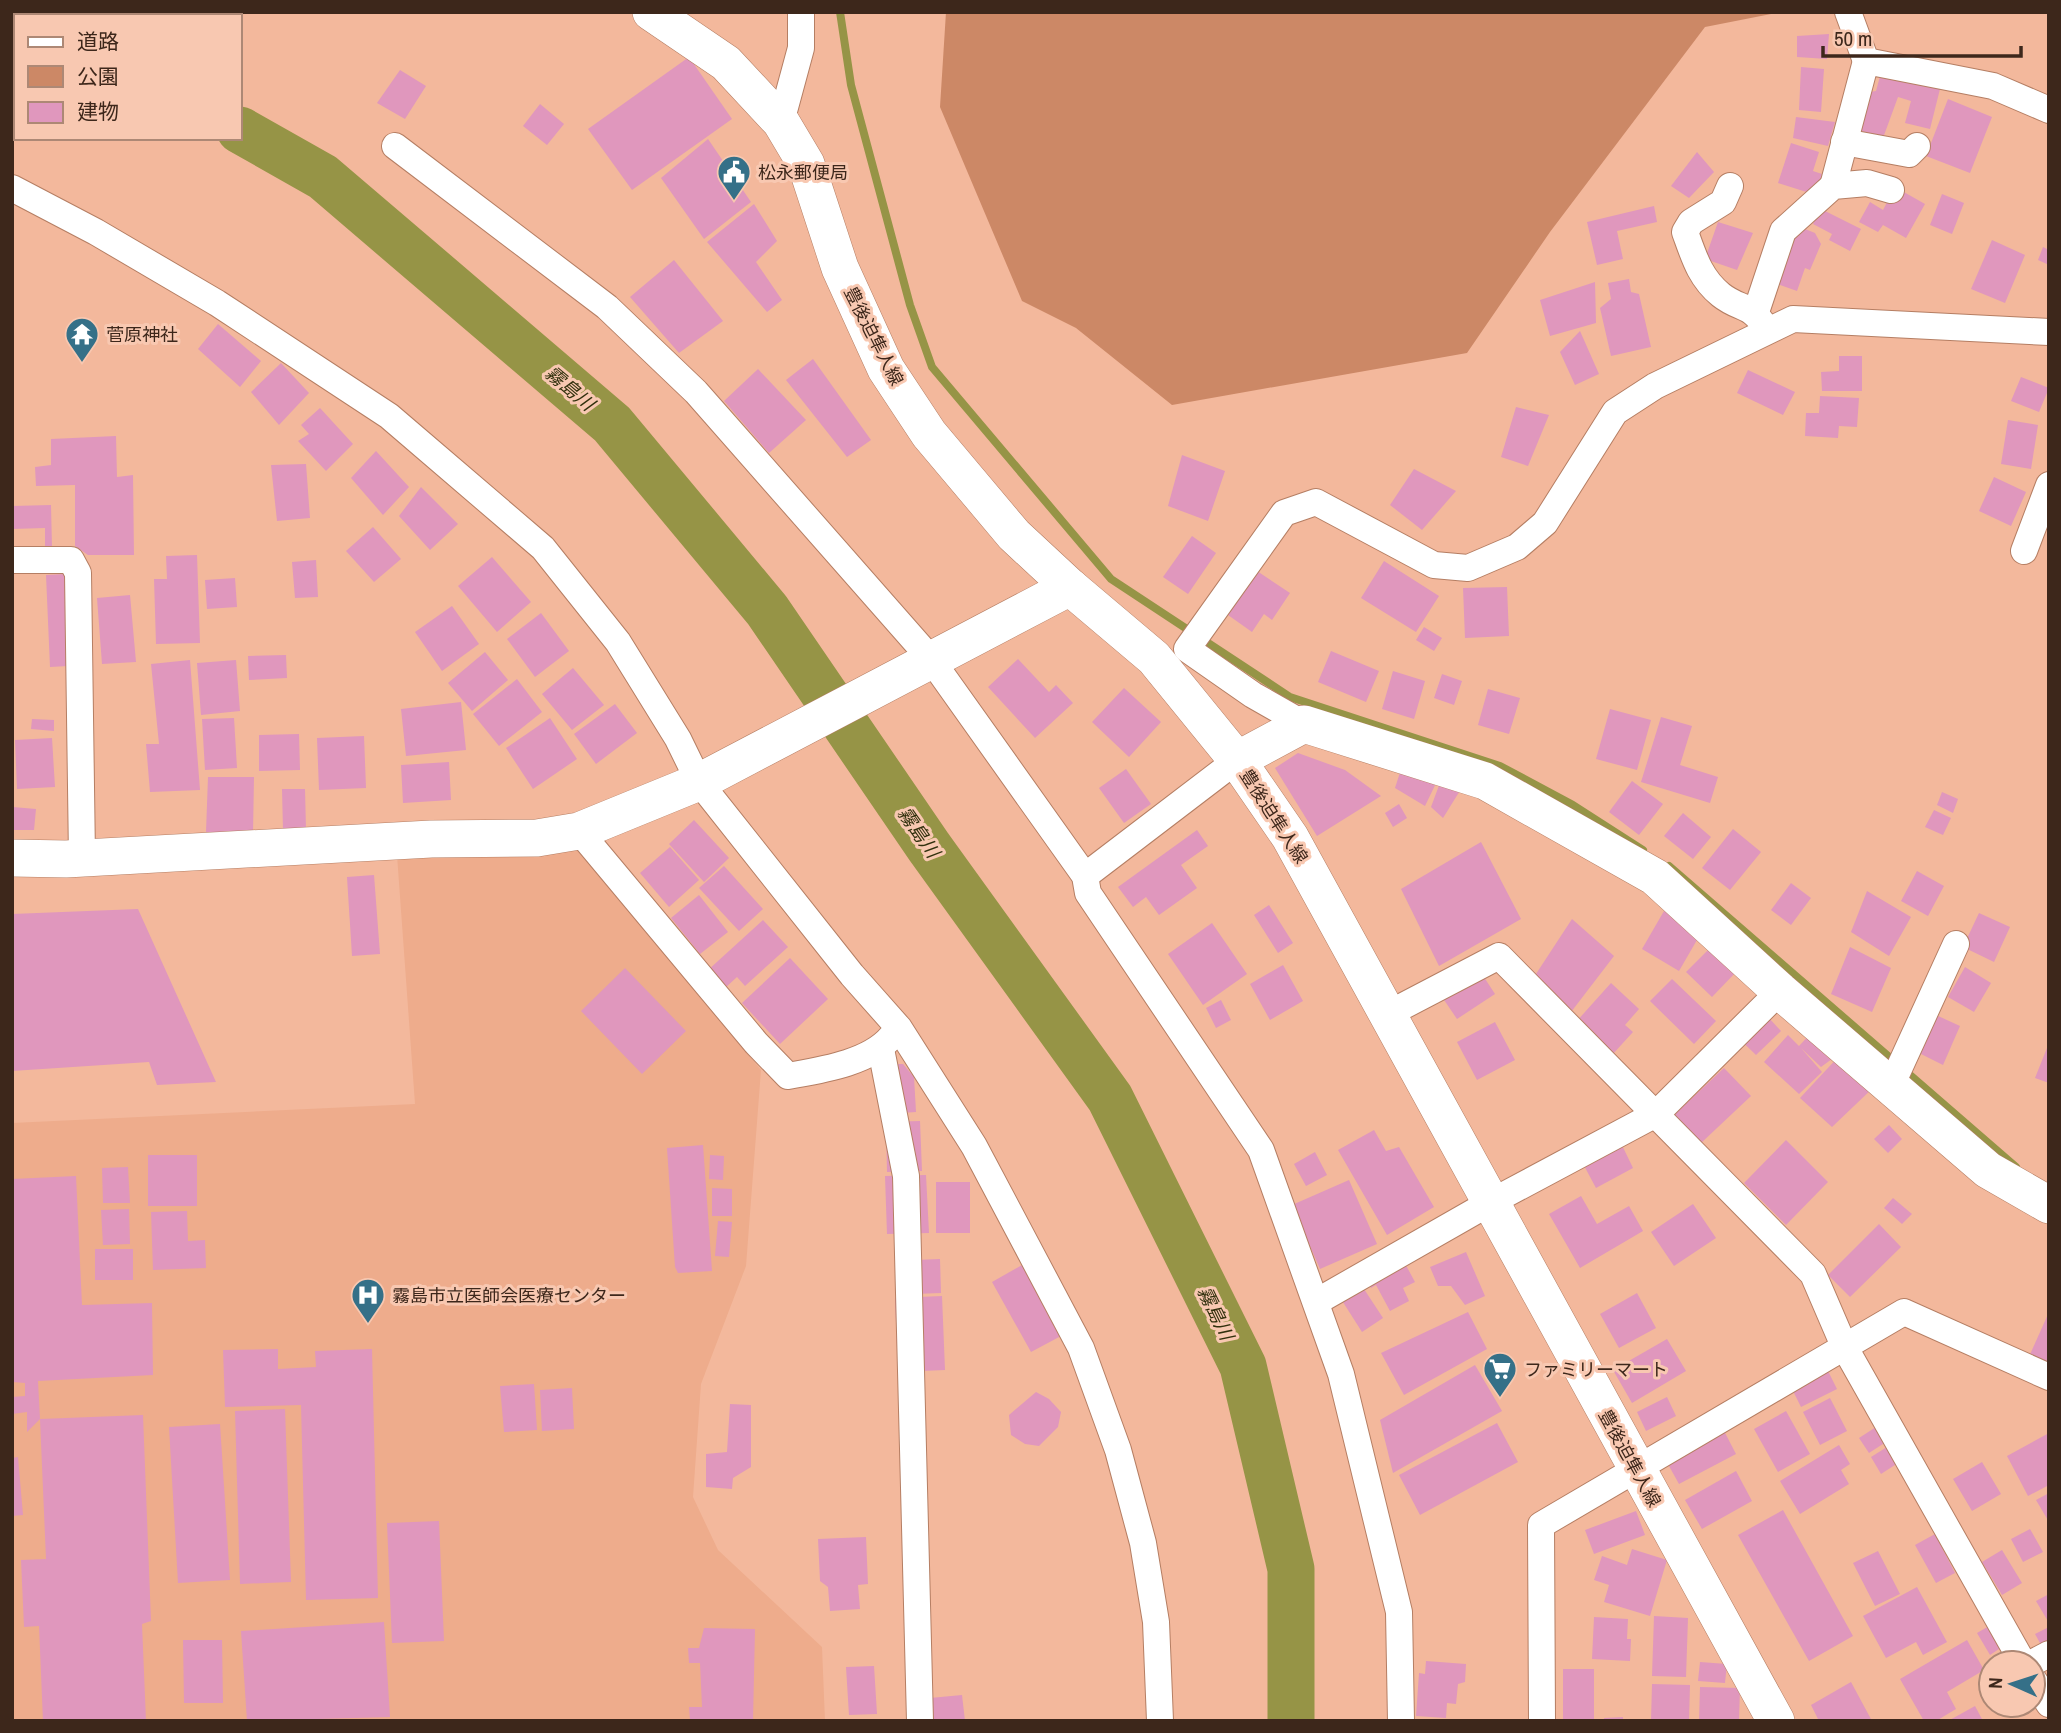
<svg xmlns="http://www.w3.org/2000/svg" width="2061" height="1733" font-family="'Archivo Narrow','Noto Sans JP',sans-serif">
<rect width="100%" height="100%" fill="#f3b89c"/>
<!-- built -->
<polygon fill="#eeac8c" points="573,842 761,1070 746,1266 701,1384 693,1497 718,1550 822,1647 825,1721 12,1721 12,1123 415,1104 397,855"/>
<!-- green -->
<polygon fill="#c86" points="946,12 1781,12 1705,27 1550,232 1467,353 1172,405 1076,328 1022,301 940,107"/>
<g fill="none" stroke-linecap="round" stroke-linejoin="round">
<!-- stream -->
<g stroke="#969446" stroke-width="8">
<polyline points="840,12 851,85 910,305 932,367 1111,579 1290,697 1500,766 1573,805 1643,850"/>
<polyline points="1669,866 2016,1167"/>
</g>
<!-- river -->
<g stroke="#969446" stroke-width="47">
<polyline points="12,25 16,26"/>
<polyline points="240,130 323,177 612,424 767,610 929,847 1110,1098 1243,1366 1291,1569 1291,1721"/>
</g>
</g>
<!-- building -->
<g fill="#e097bd">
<polygon points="1829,34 1827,59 1797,57 1797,36"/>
<polygon points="689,57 732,119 632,190 588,129"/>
<polygon points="1801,67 1824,69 1821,112 1799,110"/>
<polygon points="1882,69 1941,85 1930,129 1905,123 1911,101 1898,97 1883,138 1858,130 1870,92 1876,91"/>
<polygon points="400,70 426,86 405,119 377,103"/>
<polygon points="1948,99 1992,117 1970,173 1926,156"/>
<polygon points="540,104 564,124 547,145 523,126"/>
<polygon points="1796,117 1835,122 1828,146 1793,138"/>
<polygon points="708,139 751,202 704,239 661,178"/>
<polygon points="1791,143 1819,152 1813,171 1822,174 1816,195 1778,183"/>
<polygon points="1697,152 1714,172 1689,198 1671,186"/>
<polygon points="1895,187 1925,204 1906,238 1883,225 1878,232 1859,222 1870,202 1883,210"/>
<polygon points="1942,194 1964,203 1952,234 1930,225"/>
<polygon points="754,204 777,241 756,262 782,300 767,312 707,242"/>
<polygon points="1654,206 1657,222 1617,231 1623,259 1597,265 1587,222"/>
<polygon points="1821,209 1861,229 1850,251 1829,240 1832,234 1813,224"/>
<polygon points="1718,222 1753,233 1737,270 1705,259"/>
<polygon points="1795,225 1815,233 1821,244 1810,270 1805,268 1797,291 1772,282"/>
<polygon points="1992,240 2025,255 2005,303 1971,289"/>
<polygon points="2043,247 2049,250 2049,265 2038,260"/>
<polygon points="674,260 723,321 679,353 630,297"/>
<polygon points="1629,279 1631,292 1639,294 1651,347 1611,356 1600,308 1611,299 1608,283"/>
<polygon points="1595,282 1596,323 1550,336 1540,300"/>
<polygon points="218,324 261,361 240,387 198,349"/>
<polygon points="1580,331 1599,374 1575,385 1560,352"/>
<polygon points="1839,356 1862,356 1862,391 1822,391 1821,372 1839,371"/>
<polygon points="813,359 871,440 847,457 786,380"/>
<polygon points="281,363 309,393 279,425 251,392"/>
<polygon points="758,369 806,420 769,453 724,401"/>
<polygon points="1748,370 1795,392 1783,415 1737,393"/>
<polygon points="2021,377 2049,388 2039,412 2011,401"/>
<polygon points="1820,396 1859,398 1857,427 1839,426 1838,438 1805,436 1806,413 1819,413"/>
<polygon points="1516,407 1549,415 1528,466 1501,457"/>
<polygon points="320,408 353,444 326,471 298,441 309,434 301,425"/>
<polygon points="2008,420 2038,425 2031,469 2001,464"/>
<polygon points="116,436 117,477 133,475 134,555 88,555 75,546 75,485 36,486 35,467 51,465 51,439"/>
<polygon points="376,451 409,487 383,515 351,478"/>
<polygon points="1182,455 1225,471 1208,521 1168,506"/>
<polygon points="306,464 310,518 277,521 271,465"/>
<polygon points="1414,469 1456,491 1422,530 1390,505"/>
<polygon points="1994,477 2026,492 2011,526 1979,511"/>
<polygon points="421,487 458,524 430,550 399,516"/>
<polygon points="51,505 52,547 45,547 45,528 12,529 12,506"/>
<polygon points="373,527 401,559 374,582 346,551"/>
<polygon points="1192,536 1216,553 1188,594 1163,577"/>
<polygon points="197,555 200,643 156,644 154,579 167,579 166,556"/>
<polygon points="492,557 531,602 497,632 458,586"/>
<polygon points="316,560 318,597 295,598 292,562"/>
<polygon points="1384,561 1439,596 1416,632 1361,598"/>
<polygon points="1257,571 1290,593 1272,620 1264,614 1252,632 1228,615"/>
<polygon points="65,574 68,666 50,667 46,575"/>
<polygon points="235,578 237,607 207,609 205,580"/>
<polygon points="1507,587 1509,636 1465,638 1463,588"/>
<polygon points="130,595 136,662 102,664 97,598"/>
<polygon points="452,606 479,644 442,671 415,632"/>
<polygon points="541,613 569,651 535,677 507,639"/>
<polygon points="1424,627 1442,638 1434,651 1416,640"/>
<polygon points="1331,651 1379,671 1366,702 1318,682"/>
<polygon points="485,652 508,680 472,711 448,683"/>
<polygon points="286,655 287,678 249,680 248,656"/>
<polygon points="1018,659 1049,692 1056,685 1073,703 1035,738 988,687"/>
<polygon points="190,660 200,790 150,792 146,744 159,744 151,664"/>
<polygon points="236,660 240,711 201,715 197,663"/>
<polygon points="573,668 604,705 572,730 542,694"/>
<polygon points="1393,671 1425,681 1414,719 1382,709"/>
<polygon points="1442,674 1462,681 1454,705 1434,698"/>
<polygon points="517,679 542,712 499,746 473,714"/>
<polygon points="1124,688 1161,722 1129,757 1092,722"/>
<polygon points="1488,689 1520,698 1509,734 1478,725"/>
<polygon points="461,702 466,750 406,756 401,709"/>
<polygon points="615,704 637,733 596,764 574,734"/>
<polygon points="1610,709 1651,720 1637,770 1596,759"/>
<polygon points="1661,717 1692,726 1680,765 1718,777 1710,803 1641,782"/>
<polygon points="234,718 237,768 205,770 202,719"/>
<polygon points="550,718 577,759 533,789 506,748"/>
<polygon points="32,719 54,720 54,731 31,729"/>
<polygon points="299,734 300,770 259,771 259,735"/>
<polygon points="364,736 366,788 319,790 317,738"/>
<polygon points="52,738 55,787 17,789 15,740"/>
<polygon points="1298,753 1345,770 1381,796 1317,836 1275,768"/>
<polygon points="1404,760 1440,775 1425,806 1395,788"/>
<polygon points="449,762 451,800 403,803 401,765"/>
<polygon points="1126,769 1151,804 1124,823 1099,788"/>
<polygon points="1444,772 1466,781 1443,818 1431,807"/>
<polygon points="208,777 254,777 253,833 206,832"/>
<polygon points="1632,781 1663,804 1639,835 1609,812"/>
<polygon points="282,789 305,789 306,830 283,830"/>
<polygon points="1942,792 1958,799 1953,813 1937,805"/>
<polygon points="1399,804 1407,818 1393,827 1385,813"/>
<polygon points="13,807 36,809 34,830 12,830"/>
<polygon points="1934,810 1951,818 1943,835 1925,827"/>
<polygon points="1683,813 1711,837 1693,859 1664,836"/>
<polygon points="694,820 729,858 704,882 669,844"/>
<polygon points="1733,829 1761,852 1730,890 1702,868"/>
<polygon points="1197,830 1208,846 1181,865 1197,888 1159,915 1146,897 1133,907 1118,887"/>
<polygon points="1481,842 1521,919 1439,966 1401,889"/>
<polygon points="670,847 699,880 669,907 640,873"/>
<polygon points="724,866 763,909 739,931 699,888"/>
<polygon points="1917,871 1944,886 1928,916 1901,901"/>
<polygon points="374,875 380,954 352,956 347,877"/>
<polygon points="1791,883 1811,898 1791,925 1771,910"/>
<polygon points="1867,891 1911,917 1889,956 1851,932"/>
<polygon points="699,895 728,932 700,954 671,918"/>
<polygon points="1269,905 1293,943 1278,953 1254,915"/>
<polygon points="138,909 216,1082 157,1085 149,1062 12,1071 12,914"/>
<polygon points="1664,911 1701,933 1679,971 1642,949"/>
<polygon points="1979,913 2010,927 1994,962 1963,947"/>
<polygon points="1572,919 1614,956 1568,1016 1534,977"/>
<polygon points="763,920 788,947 745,986 737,977 724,989 707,971"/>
<polygon points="1212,923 1247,974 1203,1005 1168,954"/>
<polygon points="1711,947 1737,971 1712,997 1686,972"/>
<polygon points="1850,947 1891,968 1872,1012 1831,994"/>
<polygon points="790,958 828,999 780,1044 742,1003"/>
<polygon points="1283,965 1303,1001 1270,1020 1250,984"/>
<polygon points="1965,967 1991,983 1974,1012 1948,997"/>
<polygon points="625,968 686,1031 642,1074 581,1011"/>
<polygon points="1478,968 1495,994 1457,1019 1440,994"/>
<polygon points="1672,979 1716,1021 1694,1044 1650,1001"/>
<polygon points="1611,983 1639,1009 1625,1025 1633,1032 1612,1055 1576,1022"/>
<polygon points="1221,1000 1231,1020 1216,1028 1206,1008"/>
<polygon points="1756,1004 1781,1031 1756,1055 1729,1029"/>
<polygon points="1936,1015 1960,1026 1943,1065 1919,1053"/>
<polygon points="1495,1022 1515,1060 1477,1080 1457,1042"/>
<polygon points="1814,1030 1840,1053 1821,1067 1801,1048 1822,1072 1799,1094 1764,1062 1788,1035 1799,1046"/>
<polygon points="2047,1048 2049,1049 2049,1083 2035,1078"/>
<polygon points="1841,1054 1876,1085 1832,1127 1800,1098"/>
<polygon points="884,1064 903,1064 914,1077 916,1112 886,1114"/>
<polygon points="1724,1068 1751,1096 1700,1144 1674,1115"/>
<polygon points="920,1121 922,1171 887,1172 886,1122"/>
<polygon points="1889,1125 1902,1139 1888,1153 1874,1139"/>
<polygon points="1374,1130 1386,1151 1399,1147 1434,1207 1387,1235 1338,1150"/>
<polygon points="1619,1139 1633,1168 1596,1188 1581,1160"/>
<polygon points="1786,1140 1828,1182 1786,1225 1744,1183"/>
<polygon points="703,1145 712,1271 678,1273 675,1267 667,1148"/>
<polygon points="1315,1152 1327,1175 1306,1186 1294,1164"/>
<rect x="148" y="1155" width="49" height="51"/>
<polygon points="710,1155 724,1156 723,1180 709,1179"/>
<polygon points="128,1167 130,1203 103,1203 102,1168"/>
<polygon points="926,1175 929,1233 887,1234 885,1176"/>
<polygon points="76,1176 82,1305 152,1303 153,1375 38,1381 40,1419 143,1415 151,1621 142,1624 146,1721 43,1721 39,1626 24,1627 21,1560 46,1559 40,1419 27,1432 27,1412 12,1414 12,1397 25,1396 25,1383 12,1382 12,1179"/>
<polygon points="1349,1180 1377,1244 1320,1269 1292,1205"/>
<rect x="936" y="1182" width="34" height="51"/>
<polygon points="712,1188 732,1189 732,1216 712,1216"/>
<polygon points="1581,1196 1597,1224 1629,1206 1643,1231 1580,1268 1549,1214"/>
<polygon points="1893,1198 1912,1214 1902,1224 1884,1208"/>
<polygon points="1693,1204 1716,1238 1674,1266 1651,1232"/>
<polygon points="129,1209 130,1244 103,1245 101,1210"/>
<polygon points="187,1211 188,1241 205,1240 206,1268 153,1270 151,1212"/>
<polygon points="718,1221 732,1222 729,1257 715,1256"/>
<polygon points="1879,1224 1901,1247 1850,1297 1828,1275"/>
<rect x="95" y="1249" width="38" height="31"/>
<polygon points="1466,1252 1485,1296 1465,1305 1451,1286 1438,1286 1430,1267"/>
<polygon points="1402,1258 1415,1282 1403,1288 1409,1301 1390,1311 1376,1285 1371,1288 1365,1278"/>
<polygon points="940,1259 941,1293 915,1294 914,1260"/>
<polygon points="1022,1265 1061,1336 1031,1352 992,1282"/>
<polygon points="1362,1286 1383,1318 1362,1332 1341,1299"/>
<polygon points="1637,1293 1656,1328 1619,1348 1600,1314"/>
<polygon points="942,1296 945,1370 898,1372 895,1298"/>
<polygon points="1468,1312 1487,1349 1404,1395 1381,1353"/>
<polygon points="2049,1312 2049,1368 2028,1359"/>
<polygon points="1667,1339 1686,1371 1632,1403 1613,1370"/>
<polygon points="278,1349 278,1369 316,1367 315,1351 372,1349 378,1598 306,1600 301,1405 225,1407 223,1350"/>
<polygon points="1475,1365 1502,1411 1393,1473 1380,1420"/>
<polygon points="1828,1371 1837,1389 1801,1407 1792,1389"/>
<polygon points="534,1384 537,1430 504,1432 500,1386"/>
<polygon points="572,1388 574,1429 542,1431 540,1390"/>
<polygon points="1036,1392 1049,1399 1061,1412 1058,1427 1039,1446 1025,1444 1011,1435 1009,1415"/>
<polygon points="1667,1397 1676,1416 1646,1431 1637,1412"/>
<polygon points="1830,1398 1847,1431 1820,1445 1803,1412"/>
<polygon points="730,1404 751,1405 751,1467 733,1478 732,1489 706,1487 706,1454 727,1452"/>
<polygon points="285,1409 291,1582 240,1584 235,1411"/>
<polygon points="1786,1411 1810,1454 1778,1472 1754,1429"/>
<polygon points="1497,1423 1518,1462 1420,1515 1399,1475"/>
<polygon points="220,1424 230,1580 178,1583 169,1427"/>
<polygon points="1876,1427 1886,1442 1869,1453 1859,1438"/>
<polygon points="1723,1429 1736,1454 1679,1484 1659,1448"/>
<polygon points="2049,1433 2049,1485 2028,1496 2007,1456"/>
<polygon points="1839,1445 1850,1464 1841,1470 1849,1484 1800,1514 1780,1481"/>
<polygon points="1887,1447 1898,1463 1881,1474 1871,1457"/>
<polygon points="18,1457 23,1515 12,1516 12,1458"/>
<polygon points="1982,1462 2001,1494 1972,1511 1953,1479"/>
<polygon points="1736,1471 1752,1501 1702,1529 1685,1500"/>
<polygon points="2049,1493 2049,1522 2036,1500"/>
<polygon points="1783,1510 1853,1636 1809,1661 1738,1535"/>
<polygon points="1636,1511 1645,1535 1594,1554 1585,1530"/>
<polygon points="439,1521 444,1641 392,1643 387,1523"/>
<polygon points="2030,1529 2043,1552 2023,1562 2011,1539"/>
<polygon points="1935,1534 1955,1573 1936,1583 1915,1545"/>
<polygon points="866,1537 868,1584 858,1585 860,1609 830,1611 828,1587 820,1581 818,1539"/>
<polygon points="1632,1549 1667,1560 1650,1616 1604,1602 1609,1585 1594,1580 1602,1556 1627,1565"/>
<polygon points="2002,1550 2022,1583 2002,1595 1982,1562"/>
<polygon points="1878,1551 1900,1594 1875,1606 1853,1563"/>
<polygon points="1917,1587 1947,1642 1923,1655 1916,1642 1886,1658 1863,1616"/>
<polygon points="2049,1594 2049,1623 2036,1601"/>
<polygon points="1654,1616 1688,1618 1686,1677 1652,1676"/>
<polygon points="1594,1617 1628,1619 1627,1639 1631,1639 1630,1661 1592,1659"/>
<polygon points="384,1622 390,1717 247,1721 241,1631"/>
<polygon points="1989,1626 2002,1647 1990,1655 1977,1633"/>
<polygon points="2049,1627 2049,1650 2045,1652 2035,1634"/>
<polygon points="704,1628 755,1629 753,1721 690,1721 689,1707 702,1707 700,1663 689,1663 688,1648 699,1648"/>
<polygon points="183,1640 222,1640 223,1703 184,1703"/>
<polygon points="1967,1640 1984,1670 1947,1692 1956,1709 1936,1721 1924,1721 1900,1679"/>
<polygon points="1426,1661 1466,1664 1465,1682 1458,1684 1456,1704 1447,1703 1446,1718 1416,1716 1419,1673 1425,1674"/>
<polygon points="1700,1662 1727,1664 1725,1683 1698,1681"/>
<polygon points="874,1666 877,1714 849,1715 846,1667"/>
<rect x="1563" y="1669" width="31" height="52"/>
<polygon points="1851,1682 1872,1721 1819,1721 1811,1705"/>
<polygon points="1652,1684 1690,1685 1689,1721 1651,1721"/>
<polygon points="1700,1687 1740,1688 1739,1721 1699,1721"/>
<polygon points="962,1695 965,1721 932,1721 930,1698"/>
<polygon points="1975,1706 1983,1721 1948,1721"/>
<polygon points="1623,1717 1623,1721 1604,1721 1604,1718"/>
</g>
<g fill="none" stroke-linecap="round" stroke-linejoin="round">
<defs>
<g id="street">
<polyline points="1848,12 1866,61"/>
<polyline points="781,122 801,48 801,12"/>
<polyline points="1844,142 1909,154 1917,146"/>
<polyline points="395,146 607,307 696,392 930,658 1085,876 1088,893 1261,1150 1341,1374 1399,1612 1401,1721"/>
<path d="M1730,186L1723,202L1691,222L1685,232C1694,257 1700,278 1721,295C1740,310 1750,303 1765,327"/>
<polyline points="1833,186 1866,61 1993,86 2049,110"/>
<polyline points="12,188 96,232 217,303 389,416 543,548 618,642 678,739 699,782 852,975 899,1028 974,1146 1081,1348 1118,1450 1143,1543 1156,1622 1160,1721"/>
<polyline points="1756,312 1783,231 1833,186 1867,183 1891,190"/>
<polyline points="2024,551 2049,485"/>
<polyline points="12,560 71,560 78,573 82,858"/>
<polyline points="1304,724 1253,695 1187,649 1284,513 1316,502 1434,565 1468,568 1517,547 1545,523 1615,412 1655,386 1793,319 2049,332"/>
<path d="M579,831L756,1043L788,1076C821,1070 869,1063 891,1037"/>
<polyline points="1085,876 1237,760"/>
<polyline points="1388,1014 1499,956 1813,1274 1844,1346 2023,1663"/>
<polyline points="881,1049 906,1176 920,1721"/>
<polyline points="1891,1086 1956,944"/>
<polyline points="1316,1302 1493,1201 1656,1114 1780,991"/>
<polyline points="2032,1663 2049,1654"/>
<polyline points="2033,1679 2049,1704"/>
<polyline points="1542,1721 1541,1525 1904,1312 2049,1377"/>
</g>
<g id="secondary">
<polyline points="651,12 726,63 781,122 806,164 840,268 886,369 929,434 1014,535 1070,587 1154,658 1237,760 1290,837 1776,1721"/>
<polyline points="1237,760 1304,724 1485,781 1655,877 1780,991 1988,1170 2049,1205"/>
<polyline points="12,858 66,859 431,839 537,838 579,831 699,782 1070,587"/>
</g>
</defs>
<!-- street casing -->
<use href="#street" stroke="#b57e63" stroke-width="28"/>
<!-- secondary casing -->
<use href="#secondary" stroke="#b57e63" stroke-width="38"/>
<!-- street -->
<use href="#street" stroke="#fff" stroke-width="26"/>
<!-- secondary -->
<use href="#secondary" stroke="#fff" stroke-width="37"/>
</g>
<!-- icons -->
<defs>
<symbol id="civic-pin" viewBox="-11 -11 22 30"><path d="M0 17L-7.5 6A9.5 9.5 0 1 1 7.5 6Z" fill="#357088" stroke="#f8c8b1"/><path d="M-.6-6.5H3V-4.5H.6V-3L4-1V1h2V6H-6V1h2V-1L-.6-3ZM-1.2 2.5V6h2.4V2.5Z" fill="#fff"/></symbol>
<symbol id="temple-pin" viewBox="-11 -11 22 30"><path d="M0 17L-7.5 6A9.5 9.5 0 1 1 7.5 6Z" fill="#357088" stroke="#f8c8b1"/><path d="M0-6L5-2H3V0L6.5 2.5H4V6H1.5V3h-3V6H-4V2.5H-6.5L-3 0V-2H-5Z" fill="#fff"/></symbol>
<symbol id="hospital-pin" viewBox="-11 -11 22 30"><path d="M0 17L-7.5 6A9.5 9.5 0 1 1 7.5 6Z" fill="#357088" stroke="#f8c8b1"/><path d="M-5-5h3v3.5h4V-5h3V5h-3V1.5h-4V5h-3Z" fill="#fff"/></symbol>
<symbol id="supermarket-pin" viewBox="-11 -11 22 30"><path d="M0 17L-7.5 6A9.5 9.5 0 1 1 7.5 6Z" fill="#357088" stroke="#f8c8b1"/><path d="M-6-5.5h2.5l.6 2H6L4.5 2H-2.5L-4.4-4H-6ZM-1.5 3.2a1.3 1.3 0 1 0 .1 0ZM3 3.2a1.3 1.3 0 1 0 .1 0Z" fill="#fff"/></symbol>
</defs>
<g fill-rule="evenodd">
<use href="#civic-pin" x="715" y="153" width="38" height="52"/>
<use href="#temple-pin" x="63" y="315" width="38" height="52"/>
<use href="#hospital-pin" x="349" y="1276" width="38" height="52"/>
<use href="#supermarket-pin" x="1481" y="1350" width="38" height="52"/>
</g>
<g text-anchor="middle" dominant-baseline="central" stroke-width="6" stroke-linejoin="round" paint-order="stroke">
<!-- poi labels -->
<g font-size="18" fill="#3d271b" stroke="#f8c8b1" text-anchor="start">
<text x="758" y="172">松永郵便局</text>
<text x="106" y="334">菅原神社</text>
<text x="392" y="1295">霧島市立医師会医療センター</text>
<text x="1524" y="1369">ファミリーマート</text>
</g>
<!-- street labels -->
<g font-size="18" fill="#3d271b" stroke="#f8c8b1">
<text transform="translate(874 336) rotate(63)">豊後迫隼人線</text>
<text transform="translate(1274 816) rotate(57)">豊後迫隼人線</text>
<text transform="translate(1630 1458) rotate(61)">豊後迫隼人線</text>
</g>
<!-- water labels -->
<g font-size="19" font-style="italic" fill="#31300d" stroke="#f8c8b1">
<text transform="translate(570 388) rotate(40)">霧島川</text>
<text transform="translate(919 832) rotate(55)">霧島川</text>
<text transform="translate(1216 1313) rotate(64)">霧島川</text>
</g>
</g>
<!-- border -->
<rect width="2061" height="1733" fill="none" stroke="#3d271b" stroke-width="28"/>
<!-- legend -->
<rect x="14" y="14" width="228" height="126" fill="#f8c8b1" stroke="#ad8875" stroke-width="2"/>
<rect x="28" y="37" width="35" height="10" fill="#ffffff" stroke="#ad8875" stroke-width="2"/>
<text x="77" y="49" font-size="21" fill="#3d271b">道路</text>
<rect x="28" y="66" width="35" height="21" fill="#cc8866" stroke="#ad8875" stroke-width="2"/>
<text x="77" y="84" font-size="21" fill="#3d271b">公園</text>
<rect x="28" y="102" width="35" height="21" fill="#e097bd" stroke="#ad8875" stroke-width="2"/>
<text x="77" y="119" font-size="21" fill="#3d271b">建物</text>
<!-- north arrow -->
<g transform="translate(2012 1684) rotate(273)"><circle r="33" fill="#f8c8b1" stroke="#ad8875" stroke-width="2"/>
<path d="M0-5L12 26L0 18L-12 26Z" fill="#357088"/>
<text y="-10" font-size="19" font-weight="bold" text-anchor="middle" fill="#3d271b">N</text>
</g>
<!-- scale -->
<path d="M1823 46v10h198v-10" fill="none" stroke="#3d271b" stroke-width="3.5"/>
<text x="1834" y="46" font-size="21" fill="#3d271b" stroke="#f8c8b1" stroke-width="5" paint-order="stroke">50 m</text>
</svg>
